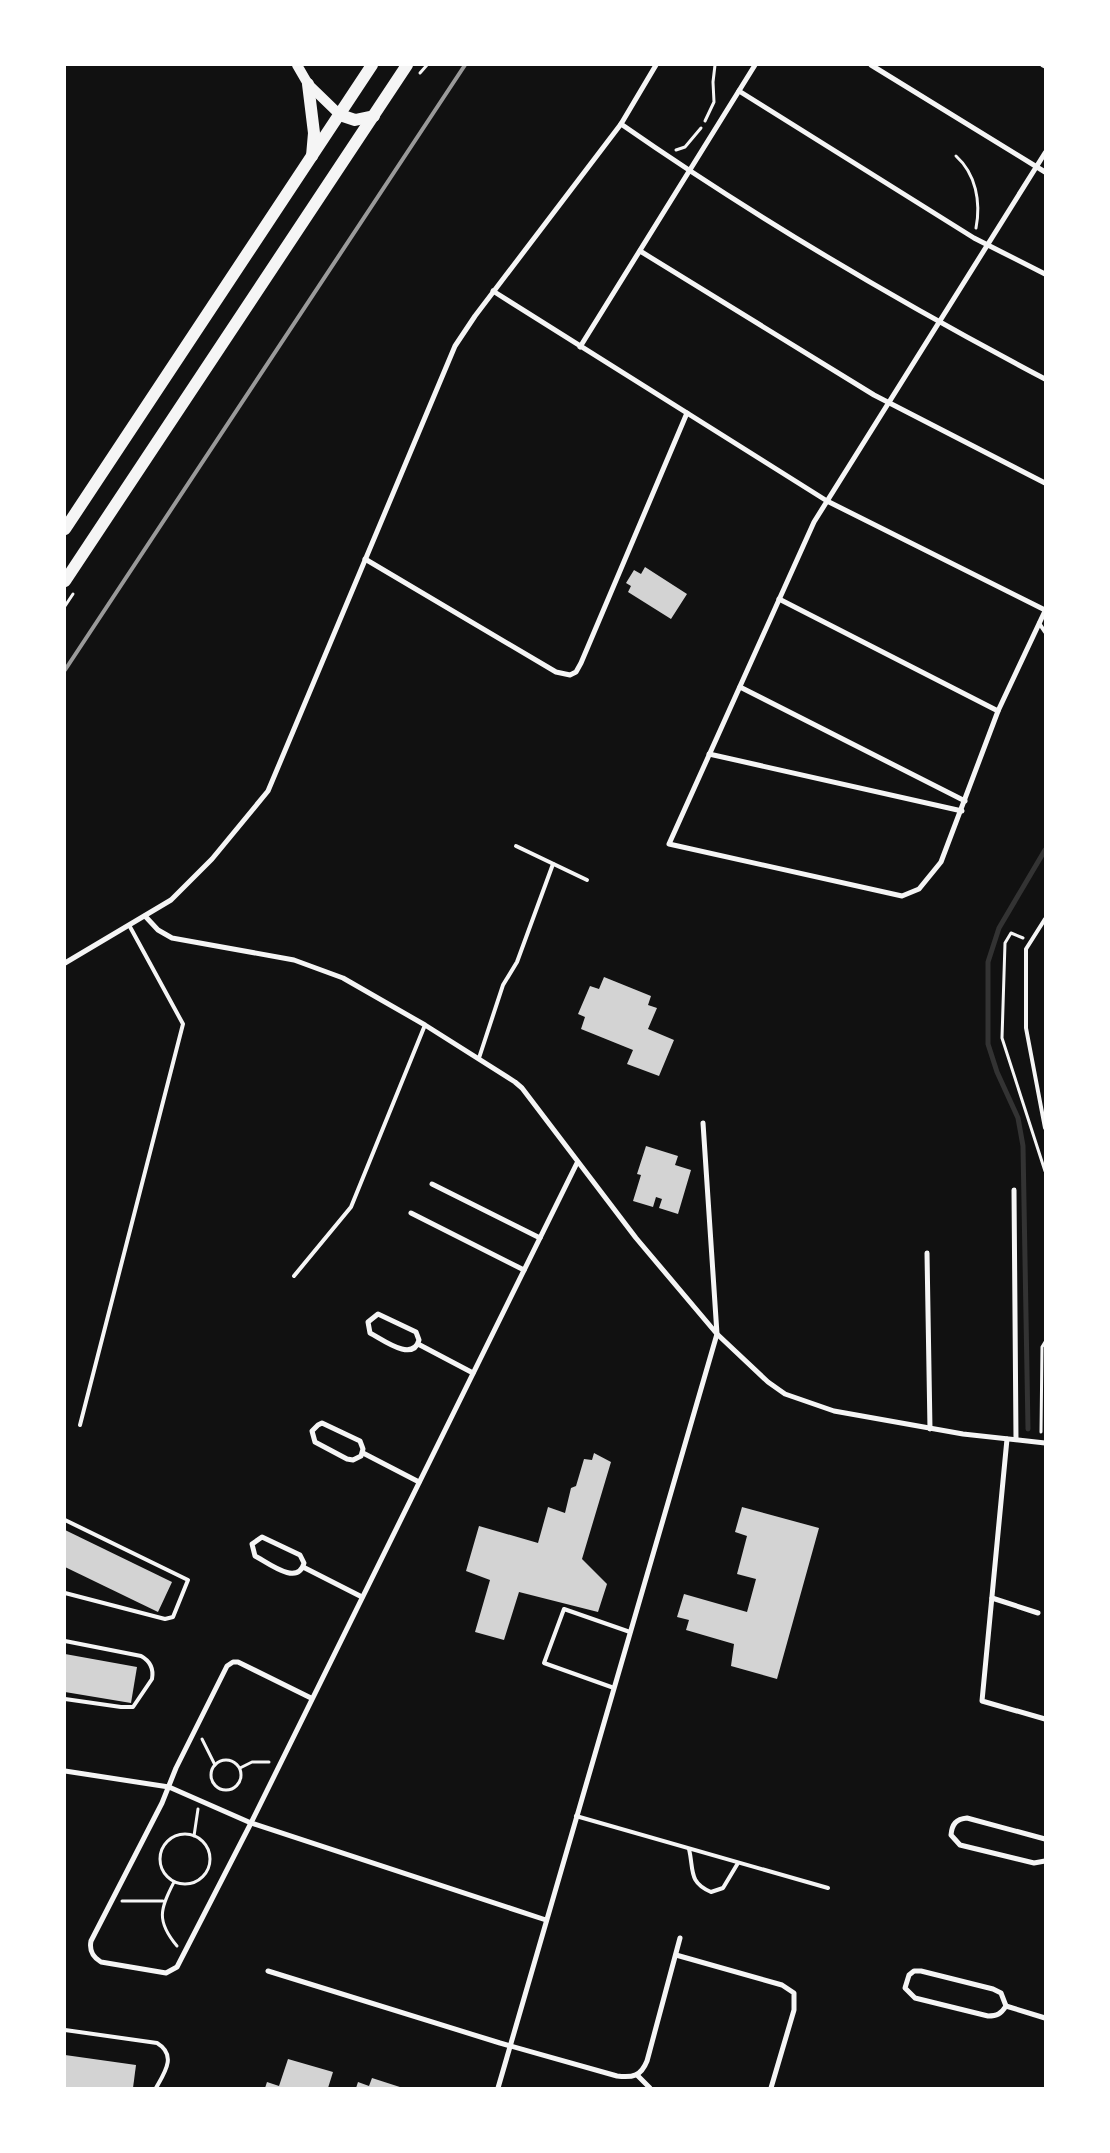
<svg xmlns="http://www.w3.org/2000/svg" width="1110" height="2153" font-family="Jost,sans-serif">
<rect width="100%" height="100%" fill="#111"/>
<g fill="none" stroke-linecap="round" stroke-linejoin="round">
<!-- stream -->
<polyline stroke="#333" stroke-width="5" points="1028,1429 1023,1146 1018,1118 997,1072 988,1044 988,962 999,928 1045,850"/>
</g>
<!-- building -->
<g fill="#d3d3d3">
<polygon points="645,567 687,594 671,619 628,592 631,586 626,583 634,570 641,574"/>
<polygon points="604,977 651,996 648,1005 657,1008 648,1029 674,1040 659,1076 627,1064 633,1050 581,1029 585,1017 578,1014 590,986 599,989"/>
<polygon points="646,1146 678,1156 675,1165 691,1170 678,1214 659,1208 662,1199 656,1197 653,1207 633,1201 641,1175 637,1174"/>
<polygon points="594,1453 611,1462 582,1559 607,1584 598,1612 519,1592 504,1640 475,1632 490,1580 466,1571 479,1526 538,1543 548,1507 565,1513 571,1488 576,1486 584,1459 592,1460"/>
<polygon points="742,1507 819,1528 777,1679 731,1666 734,1644 686,1630 689,1620 677,1617 684,1594 747,1612 756,1579 737,1574 747,1536 735,1532"/>
<polygon points="65,1530 172,1582 158,1612 65,1567"/>
<polygon points="65,1654 137,1667 131,1703 65,1692"/>
<polygon points="65,2055 136,2065 133,2088 65,2088"/>
<polygon points="288,2059 333,2072 328,2088 265,2088 267,2082 279,2086"/>
<polygon points="372,2078 403,2088 356,2088 358,2082 369,2086"/>
</g>
<g fill="none" stroke-linecap="round" stroke-linejoin="round">
<!-- path -->
<g stroke="#f5f5f5" stroke-width="3">
<polyline points="420,73 427,65"/>
<polyline points="705,121 714,102 713,82 715,65"/>
<polyline points="676,150 685,147 701,128"/>
<path d="M956,156C976,174 981,202 976,228"/>
<polyline points="65,606 73,594"/>
<polyline points="1023,938 1011,933 1005,943 1002,1038 1045,1171"/>
<polyline points="1041,1432 1042,1347 1045,1342"/>
<polyline points="202,1739 215,1765"/>
<circle cx="226" cy="1775" r="15"/>
<polyline points="240,1768 252,1762 269,1762"/>
<circle cx="185" cy="1859" r="25"/>
<polyline points="194,1836 198,1809"/>
<path d="M174,1882C160,1909 156,1921 177,1946"/>
<polyline points="122,1901 163,1901"/>
</g>
<!-- service -->
<g stroke="#f5f5f5" stroke-width="4">
<polyline points="1039,623 1045,632"/>
<polyline points="516,846 587,880"/>
<polyline points="1045,919 1026,949 1026,1028 1045,1128"/>
<polyline points="479,1058 503,985 517,962 553,864"/>
<polyline points="294,1276 351,1207 425,1025"/>
<polyline points="80,1425 183,1024 129,925"/>
<polyline points="65,1520 188,1580 173,1617 165,1619 65,1593"/>
<path d="M65,1641L141,1656C150,1661 154,1668 152,1679L133,1707H121L65,1699"/>
<polyline points="614,1688 544,1663 564,1609 630,1632"/>
<polyline points="576,1816 828,1888"/>
<path d="M689,1849C694,1870 688,1882 711,1892L723,1888L738,1863"/>
<path d="M65,2030L157,2043C177,2055 165,2072 156,2088"/>
</g>
<!-- minor -->
<g stroke="#f5f5f5" stroke-width="5">
<polyline points="871,65 1045,172"/>
<polyline points="1043,65 1045,66"/>
<polyline points="739,91 974,238 1045,274"/>
<path d="M621,124C756,218 899,302 1045,379"/>
<polyline points="1045,153 814,522 669,844 902,896 919,889 941,862 998,711 1045,611"/>
<polyline points="640,251 874,395 1045,483"/>
<polyline points="493,291 827,501 1045,610"/>
<polyline points="580,347 755,65"/>
<polyline points="365,559 556,672 570,675 576,672 581,663 687,413"/>
<polyline points="779,599 998,711"/>
<polyline points="740,687 965,801"/>
<polyline points="709,754 962,811"/>
<polyline points="145,916 158,930 172,938 294,960 343,978 425,1025 515,1082 522,1088 636,1238 717,1334 768,1382 785,1394 834,1411 963,1434 1045,1443"/>
<polyline points="65,963 171,900 212,859 268,791 455,346 475,316 621,124 656,65"/>
<polyline points="432,1184 540,1238"/>
<polyline points="1014,1190 1016,1439"/>
<polyline points="411,1213 524,1270"/>
<polyline points="927,1253 930,1429"/>
<path d="M378,1314L416,1332L419,1340C413,1363 382,1339 370,1333L368,1322Z"/>
<polyline points="418,1344 473,1373"/>
<polygon points="322,1423 360,1441 363,1449 361,1456 353,1460 347,1459 315,1442 312,1431 318,1425"/>
<polyline points="1007,1439 982,1701 1045,1719"/>
<polyline points="363,1453 419,1482"/>
<path d="M262,1537L300,1555L304,1563C298,1587 267,1562 255,1556L252,1544Z"/>
<polyline points="303,1567 362,1597"/>
<polyline points="992,1598 1038,1613"/>
<path d="M311,1698L238,1662H233L227,1666L176,1768L162,1803L91,1941C89,1951 93,1957 101,1962L166,1973L177,1967L251,1823L577,1163"/>
<polyline points="65,1771 169,1787 251,1823 546,1920"/>
<path d="M1045,1839L967,1818C956,1819 952,1824 951,1835L960,1845L1034,1863L1045,1861"/>
<polyline points="676,1955 782,1985 794,1993 794,2010 771,2088"/>
<path d="M268,1971L500,2043L617,2076C633,2078 641,2076 647,2061L680,1938"/>
<path d="M914,1971H921L993,1989L1001,1993L1006,2006C1001,2014 997,2016 988,2016L915,1998L905,1988L909,1975Z"/>
<polyline points="1006,2006 1045,2018"/>
<polyline points="637,2075 650,2088"/>
<polyline points="498,2088 717,1334 703,1123"/>
</g>
<!-- secondary -->
<polyline stroke="#f5f5f5" stroke-width="10" points="297,65 308,84 340,115"/>
<!-- primary -->
<g stroke="#f5f5f5" stroke-width="12">
<polyline points="308,84 314,133 312,156"/>
<polyline points="340,115 355,120 374,116"/>
<polyline points="65,529 372,65"/>
<polyline points="65,581 407,65"/>
</g>
<!-- rail -->
<polyline stroke="#9a9a9a" stroke-width="4" points="65,670 465,65"/>
</g>
<!-- border -->
<rect width="1110" height="2153" fill="none" stroke="#ffffff" stroke-width="132"/>
</svg>
